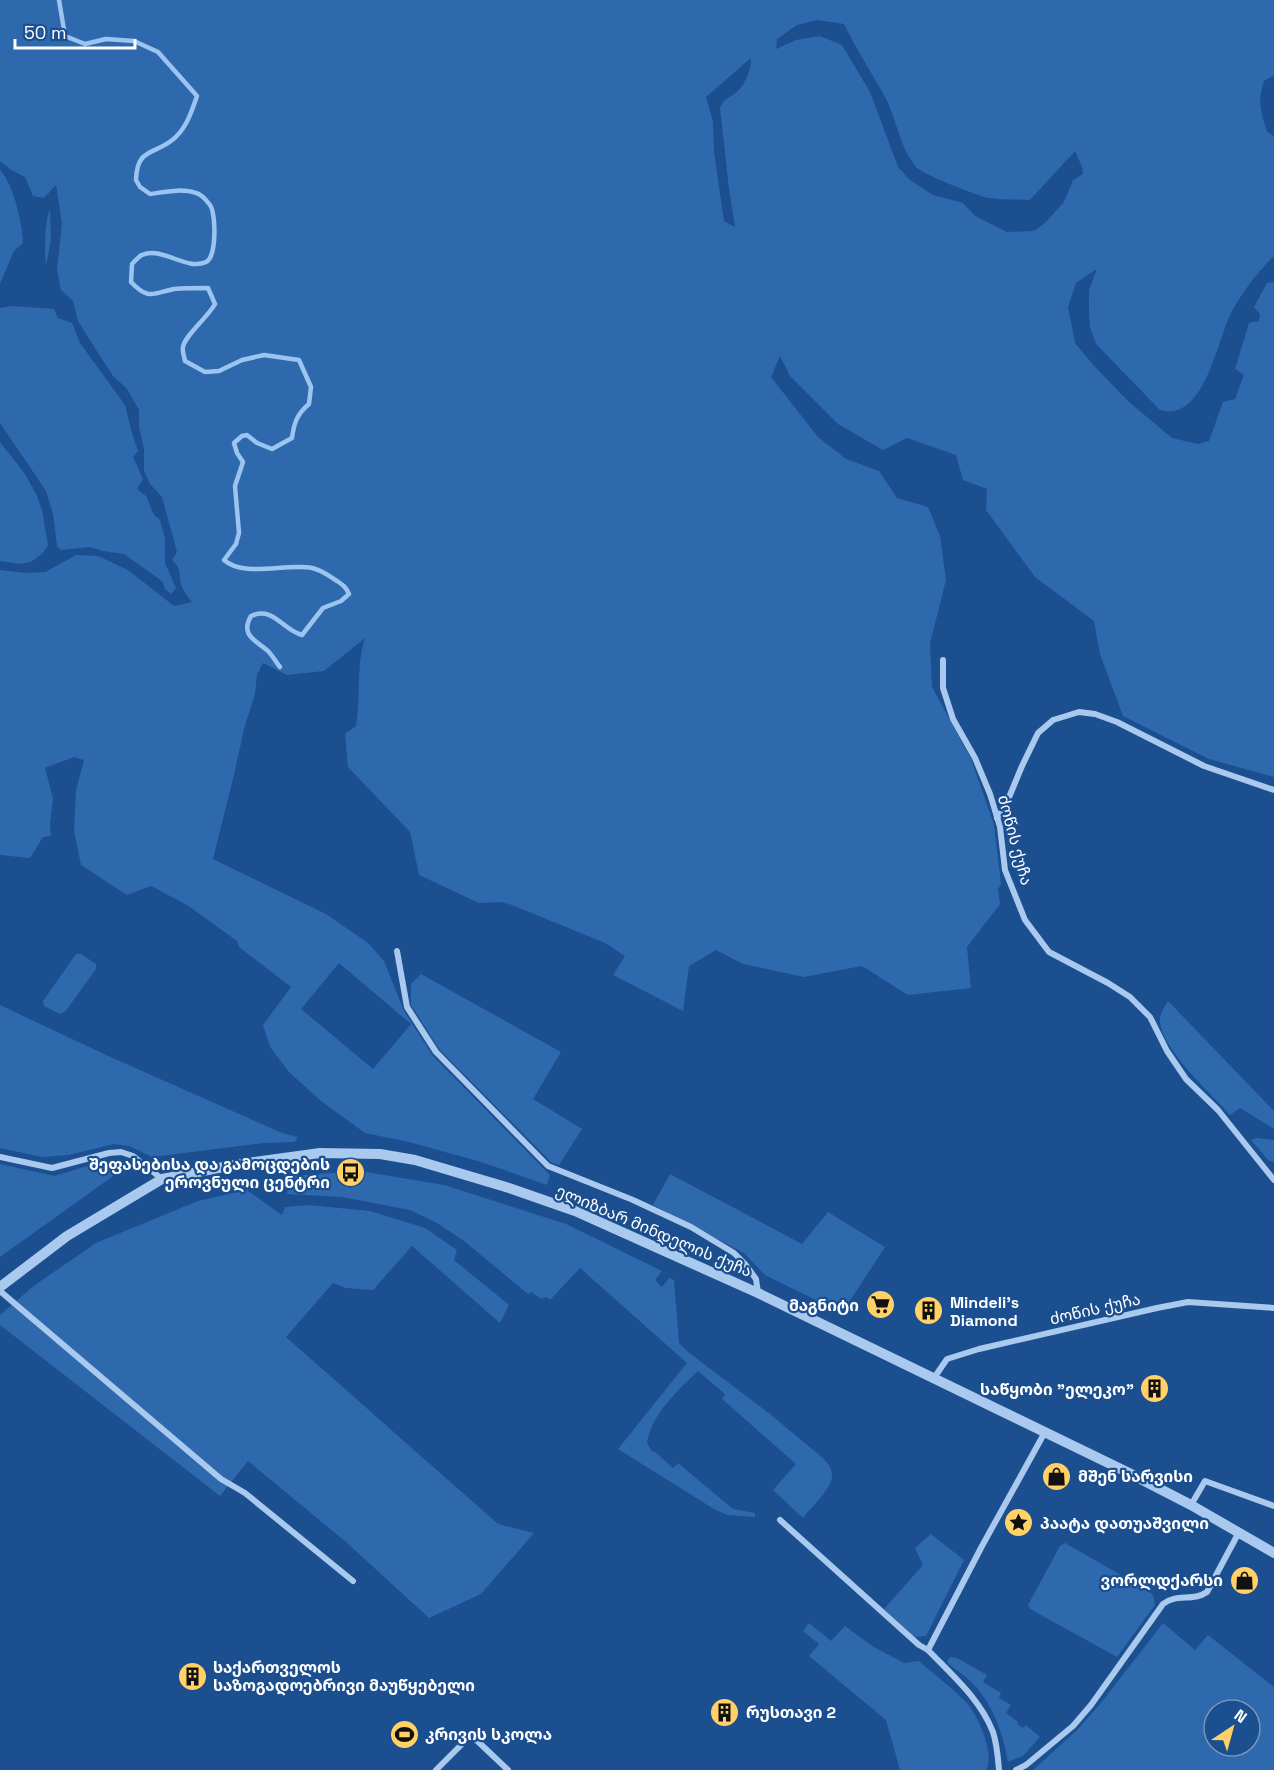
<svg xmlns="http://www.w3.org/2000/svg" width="1274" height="1770" font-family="'Space Grotesk','Noto Sans Georgian',sans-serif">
<rect width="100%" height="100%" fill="#1b4f8f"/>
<!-- green -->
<g fill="#2e69ad" fill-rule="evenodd">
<path d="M0,0H1274V75L1264,81C1257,103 1261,111 1267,132L1274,136V256C1257,273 1244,290 1232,311C1217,339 1205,423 1160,410L1096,344L1090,327L1089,310V290L1097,269L1076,283L1068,307L1075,343L1096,368L1129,402L1172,438L1198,444L1209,441L1223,402L1235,399L1244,375L1235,369L1249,323L1259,321L1260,314L1254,307L1267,283L1274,282V777L1209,759L1123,716L1100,654L1094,621L1035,577L986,510L987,489L963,480L956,455L907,438L883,450L838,424L790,376L780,356L771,377L818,437L846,459L879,471L897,498L928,507L940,536L946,580L930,643L932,687L971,759L994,825L1001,884L998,889L1000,904L967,947L971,988L908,995L862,966L804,977L743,964L716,950L689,966L683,1011L613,975L625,956L605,943L512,905L502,902L479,903L419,875L410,832L348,767L345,734L356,726C361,697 356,664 365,638L324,671L287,675L263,663L257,675L255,694L245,725L233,779L213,859L326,914L368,943L384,961L404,1011L433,1056L550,1175L547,1185L481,1162L409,1142L365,1133L321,1101L289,1072L270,1047L263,1025L291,987L239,947L237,941L187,905L151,886L127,895L81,865L74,831L76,790L84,760L74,757L45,768L53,798L50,824L51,836L43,837L30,858L0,855V570L26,573L45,572L76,555L98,556L128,570L174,606L192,602C189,598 185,594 183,589C177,577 184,571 172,560L177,552L162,497L150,484L144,471V449L139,427V410L127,389L113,376L100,356L78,321L73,301L61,290L57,270L62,223L56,185L44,198L33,196L25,177L11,170L0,161ZM817,20L844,24C857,51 873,74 887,101C897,122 901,150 917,168C923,174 980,197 989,198C1002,200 1017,199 1030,200L1075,151L1082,167L1083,174L1073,180L1064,202L1046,222L1034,231L1007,232L975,216L963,203L933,195L910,180L898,167L870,92L842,45L820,36L796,40L776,49L777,39L797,25ZM751,58C751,70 746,82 738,91C730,98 724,98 720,108L729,189L735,227L724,221L714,152L713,122L706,97ZM339,963L411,1024L373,1069L301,1009Z"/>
<path d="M0,170C14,185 22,222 23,243L14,251L0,284Z"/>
<path d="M50,209L51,240L46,266C44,255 45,218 50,209Z"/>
<polygon points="12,306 54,309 58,318 72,323 80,343 125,405 132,433 138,451 133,457 143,479 137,489 146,496 154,515 160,520 165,538 165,563 176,588 171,594 165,589 162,581 124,554 103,551 90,547 61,550 57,546 53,514 46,491 0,423 0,308"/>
<polygon points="0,442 25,474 37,496 42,510 48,545 43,553 31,562 19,564 0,561"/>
<polygon points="76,954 81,954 96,964 96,969 65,1012 60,1014 44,1006 43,1001"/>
<polygon points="421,974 561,1052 533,1099 582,1129 559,1165 552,1163 439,1049 411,1005 411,984"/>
<path d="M1168,1001L1274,1111V1129L1240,1108L1230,1115C1212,1094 1158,1047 1160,1018C1161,1012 1165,1006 1168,1001Z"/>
<polygon points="0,1005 106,1055 282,1133 298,1137 295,1142 264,1143 152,1157 129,1146 114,1144 69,1155 42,1157 0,1148"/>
<polygon points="1257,1138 1274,1140 1274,1162 1269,1161 1251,1140"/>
<polygon points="119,1159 130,1164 0,1257 0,1164 54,1176 104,1161"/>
<path d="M360,1171L444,1185L566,1224L662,1271L655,1280L662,1287L669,1278L674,1280L679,1343L688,1352L770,1414L824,1459C828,1464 833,1470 832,1477C830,1491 811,1507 803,1518L773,1490L796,1464L722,1399L725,1394L698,1371C678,1390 651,1415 647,1443L652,1452L654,1451L673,1468L678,1463L733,1509L755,1513V1517L727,1515L714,1509L618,1449L687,1363L580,1268L550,1300L546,1297L542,1299L531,1292L528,1294L464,1241L437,1223L410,1210L342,1197L287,1194L290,1176Z"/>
<polygon points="670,1174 802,1244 828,1212 885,1247 842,1313 765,1275 744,1253 653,1205"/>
<polygon points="247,1190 282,1215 285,1207 308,1205 370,1211 425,1228 457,1250 454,1260 509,1305 500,1323 412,1246 373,1290 346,1288 333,1283 286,1337 498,1524 534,1533 481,1594 429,1618 346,1542 248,1461 220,1496 0,1325 0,1315 35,1285 96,1243 198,1201"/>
<polygon points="931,1534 964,1560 926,1636 915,1637 884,1609 923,1565 915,1548"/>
<polygon points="1065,1543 1147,1590 1153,1595 1155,1605 1117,1657 1030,1609 1028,1605 1060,1546"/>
<path d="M809,1623L831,1641L845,1626L872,1646L904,1663L919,1661C934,1674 951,1687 965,1701C977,1713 996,1754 986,1770H900L886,1720L809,1656L819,1644L803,1631Z"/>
<path d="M1163,1623L1195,1650L1208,1635L1274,1687V1770H1033L1077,1730L1101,1703ZM1214,1710H1250V1746H1214Z"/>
<path d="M950,1657L957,1658L987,1675L983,1682L1001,1693L999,1698L1011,1705L1006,1713L1018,1722L1017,1724L1023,1728L1026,1725L1040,1737L1023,1756L1008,1762C1003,1732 992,1702 970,1681C963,1674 954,1669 947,1662Z"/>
</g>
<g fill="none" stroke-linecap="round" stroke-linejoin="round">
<!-- stream -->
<path stroke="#9cc4f0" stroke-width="4.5" d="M59,0L65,36L85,44L106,39L134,41L158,52L197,96C191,113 186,130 171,141C152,155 137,149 136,180L140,187L150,194C165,192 182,188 196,193C201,194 207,201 210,205C216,213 217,257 206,262C186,271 162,246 142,255C139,256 135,261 132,264L131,282C149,301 153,293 174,289C186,288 197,288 208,288L215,304C208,317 185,335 183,347C182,351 184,356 185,361L205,372L219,371L242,360L264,355L299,360L311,387L309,404C297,414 294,423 292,438L272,449L257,443L247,435L242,436L234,443L237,453L243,462L235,486L239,533L236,544L224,560C244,578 286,563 312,568C322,570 329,576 337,581C343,585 346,587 349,594L341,601L323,608L302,635C282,630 274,606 251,616C240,635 255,640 268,651C272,655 276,662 280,667"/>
<!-- minor -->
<g stroke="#a9c9ee" stroke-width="6">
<polyline points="943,660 943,688 953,719 975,758 990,794 1000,827 1005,870 1025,920 1049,952 1108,983 1130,997 1150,1017 1167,1051 1186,1079 1218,1110 1274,1180"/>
<polyline points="997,818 1005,807 1022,766 1038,733 1053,720 1079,712 1095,714 1117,722 1204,766 1274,790"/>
<polyline points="397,951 407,1007 436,1052 548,1166 633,1200 691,1227 734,1253 745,1264 756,1279 758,1293"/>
<polyline points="0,1157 52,1168 109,1153 121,1152 133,1156 162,1179"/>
<polyline points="0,1291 221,1479 245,1493 353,1581"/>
<polyline points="934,1378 947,1359 979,1349 1157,1308 1188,1302 1274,1308"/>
<polyline points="1191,1505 1205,1481 1274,1506"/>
<path d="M780,1520L919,1645L928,1650C952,1675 980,1699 993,1732C997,1744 998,1758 999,1770"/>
<polyline points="928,1650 982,1546 1045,1432"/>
<polyline points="436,1770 471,1735 508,1770"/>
<path d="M1016,1770L1026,1765L1073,1726L1091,1705L1163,1604C1176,1593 1193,1602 1207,1592L1238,1534"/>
</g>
<!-- tertiary -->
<polyline stroke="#a9c9ee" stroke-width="10" points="0,1287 67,1236 162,1179 239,1164 320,1153 380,1154 415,1160 509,1188 575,1211 758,1293 1127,1472 1191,1505 1274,1553"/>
</g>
<!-- icons -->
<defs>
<symbol id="bus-disc" viewBox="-11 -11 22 22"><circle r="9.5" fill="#ffd166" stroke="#1b4f8f"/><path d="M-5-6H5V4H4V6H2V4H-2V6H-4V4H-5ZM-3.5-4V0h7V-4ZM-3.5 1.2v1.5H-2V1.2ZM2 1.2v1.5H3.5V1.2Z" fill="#111"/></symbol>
<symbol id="supermarket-disc" viewBox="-11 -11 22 22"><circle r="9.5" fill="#ffd166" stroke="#1b4f8f"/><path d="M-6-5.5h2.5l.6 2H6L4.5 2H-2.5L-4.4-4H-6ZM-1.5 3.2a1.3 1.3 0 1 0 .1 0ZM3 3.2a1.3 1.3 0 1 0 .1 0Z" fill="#111"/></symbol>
<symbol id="building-disc" viewBox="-11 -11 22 22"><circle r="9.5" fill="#ffd166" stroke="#1b4f8f"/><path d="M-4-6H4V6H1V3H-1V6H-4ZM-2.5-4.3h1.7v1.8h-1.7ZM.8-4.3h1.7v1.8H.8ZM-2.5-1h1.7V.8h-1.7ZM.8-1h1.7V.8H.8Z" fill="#111"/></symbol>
<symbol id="shop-disc" viewBox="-11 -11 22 22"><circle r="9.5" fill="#ffd166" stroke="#1b4f8f"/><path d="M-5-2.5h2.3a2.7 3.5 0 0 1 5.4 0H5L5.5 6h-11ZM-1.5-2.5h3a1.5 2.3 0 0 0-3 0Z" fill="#111"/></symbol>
<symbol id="sight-disc" viewBox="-11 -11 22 22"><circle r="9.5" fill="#ffd166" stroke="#1b4f8f"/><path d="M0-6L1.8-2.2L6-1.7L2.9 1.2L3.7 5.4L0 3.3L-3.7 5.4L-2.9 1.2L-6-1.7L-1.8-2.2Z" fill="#111"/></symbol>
<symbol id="stadium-disc" viewBox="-11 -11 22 22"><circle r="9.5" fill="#ffd166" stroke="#1b4f8f"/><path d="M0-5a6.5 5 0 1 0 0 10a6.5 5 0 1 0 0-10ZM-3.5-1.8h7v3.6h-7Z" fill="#111"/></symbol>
</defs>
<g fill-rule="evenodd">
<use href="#bus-disc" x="334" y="1156" width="33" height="33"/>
<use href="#supermarket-disc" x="864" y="1288" width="33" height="33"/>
<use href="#building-disc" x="912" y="1294" width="33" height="33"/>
<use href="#building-disc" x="1138" y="1372" width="33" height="33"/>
<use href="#shop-disc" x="1040" y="1460" width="33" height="33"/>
<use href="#sight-disc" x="1002" y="1506" width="33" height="33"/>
<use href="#shop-disc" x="1228" y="1564" width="33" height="33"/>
<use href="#building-disc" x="176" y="1660" width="33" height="33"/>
<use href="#building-disc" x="708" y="1696" width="33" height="33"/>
<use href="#stadium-disc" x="388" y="1718" width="33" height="33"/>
</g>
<g text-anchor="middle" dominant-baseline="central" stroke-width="4.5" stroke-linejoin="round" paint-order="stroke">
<!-- street labels -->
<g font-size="16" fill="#fff" stroke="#1b4f8f">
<text transform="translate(1015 840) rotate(75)">ძოწის ქუჩა</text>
<text transform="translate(654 1231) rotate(23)">ელიზბარ მინდელის ქუჩა</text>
<text transform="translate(1095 1309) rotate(-13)">ძოწის ქუჩა</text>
</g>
<!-- poi labels -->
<g font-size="16" font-weight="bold" fill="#fff" stroke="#1b4f8f" text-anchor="start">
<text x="330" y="1164" text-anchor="end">შეფასებისა და გამოცდების<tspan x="330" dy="18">ეროვნული ცენტრი</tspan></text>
<text x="950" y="1302">Mindeli's<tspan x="950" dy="18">Diamond</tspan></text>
<text x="859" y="1305" text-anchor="end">მაგნიტი</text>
<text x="1134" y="1389" text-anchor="end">საწყობი "ელეკო"</text>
<text x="1078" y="1476">მშენ სარვისი</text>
<text x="1040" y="1523">პაატა დათუაშვილი</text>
<text x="1223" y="1580" text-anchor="end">ვორლდქარსი</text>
<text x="213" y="1667">საქართველოს<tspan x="213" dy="18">საზოგადოებრივი მაუწყებელი</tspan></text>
<text x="746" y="1712">რუსთავი 2</text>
<text x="425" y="1734">კრივის სკოლა</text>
</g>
</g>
<!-- north arrow -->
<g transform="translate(1232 1728) rotate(36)"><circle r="28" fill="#1b4f8f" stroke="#7695bc" stroke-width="1.5"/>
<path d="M0-4.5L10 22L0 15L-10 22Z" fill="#ffd166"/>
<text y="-9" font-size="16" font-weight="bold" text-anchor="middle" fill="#ffffff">N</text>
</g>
<!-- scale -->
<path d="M15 39v9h120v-9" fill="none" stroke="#ffffff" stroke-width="3"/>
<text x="24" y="39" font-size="18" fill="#ffffff" stroke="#1b4f8f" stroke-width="4.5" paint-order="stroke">50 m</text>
</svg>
